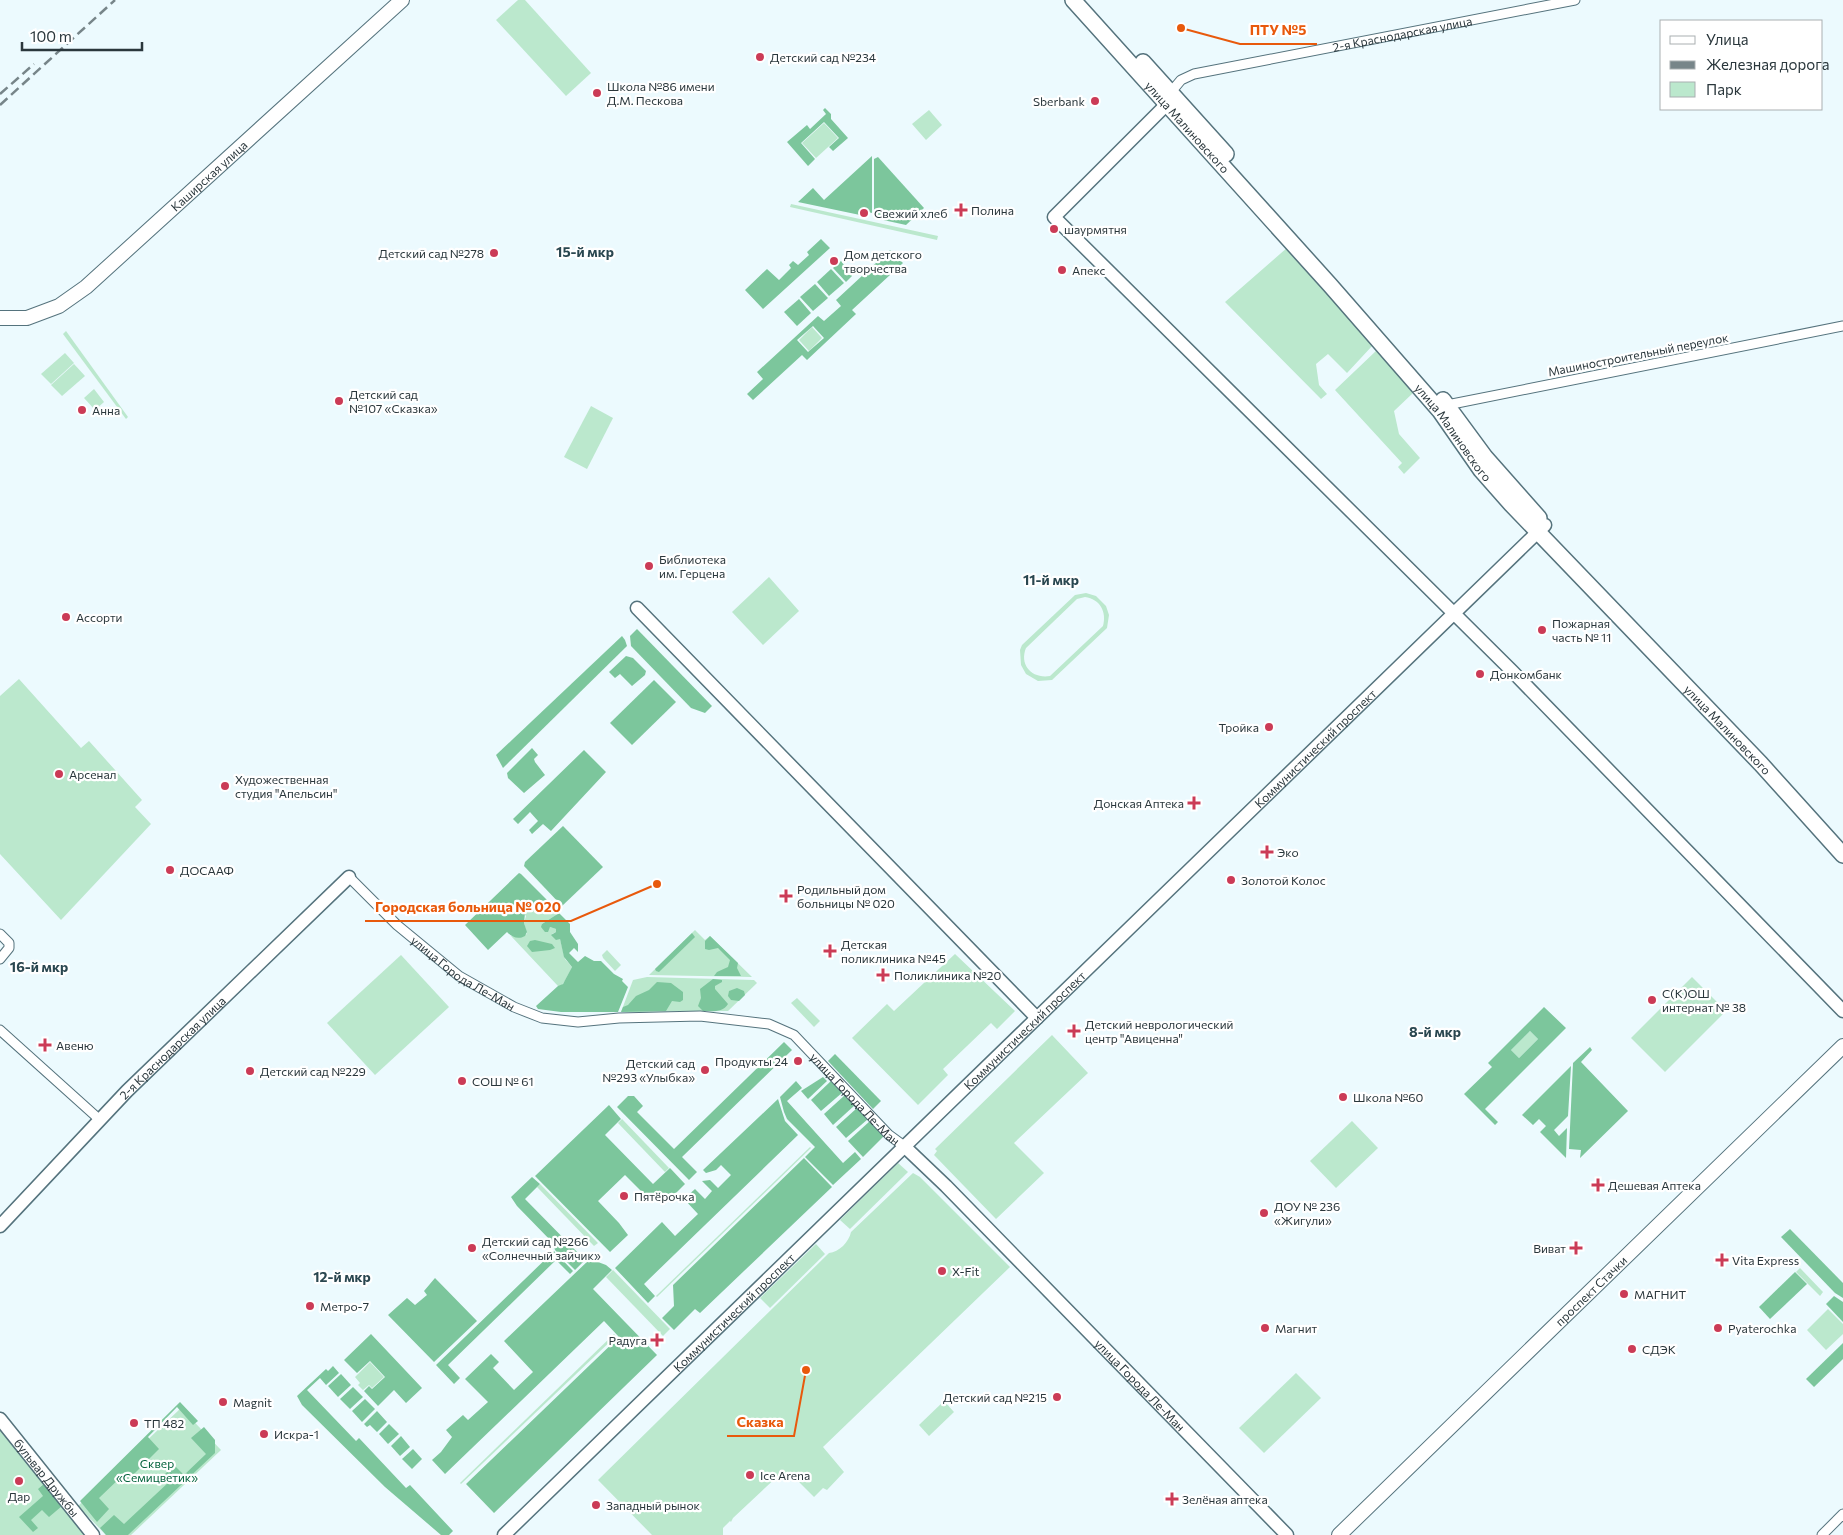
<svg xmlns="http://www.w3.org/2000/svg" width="1843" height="1535" font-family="Commissioner,sans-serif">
<rect width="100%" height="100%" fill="#ecfafe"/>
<!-- green -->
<g fill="#bbe8cd" fill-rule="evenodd">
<polygon points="518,0 525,0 591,73 566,96 496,20"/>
<polygon points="929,110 942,125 926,140 912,124"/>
<polygon points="824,123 838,138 816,158 802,143"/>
<polygon points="791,204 938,236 937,240 790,207"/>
<polygon points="1288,247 1373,345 1347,373 1328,354 1316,364 1319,385 1327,394 1321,399 1225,302"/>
<polygon points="812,327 822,338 809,351 799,340"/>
<polygon points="66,331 128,417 126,419 63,334"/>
<polygon points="1377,350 1413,393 1394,411 1399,434 1420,458 1404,474 1398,467 1402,463 1335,390"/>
<polygon points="65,353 74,363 51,384 41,374"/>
<polygon points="74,364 85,376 62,396 51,385"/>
<polygon points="94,389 104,402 95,410 84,398"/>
<polygon points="591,406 613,418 587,469 564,457"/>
<polygon points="769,577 799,611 763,645 732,612"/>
<path d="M1086,593L1096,596L1106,606L1109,615L1107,628L1052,680L1038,681L1026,674L1021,665L1020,650L1022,645L1075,595ZM1085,597C1100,599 1107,612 1103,626L1050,676C1032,679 1019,665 1026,648L1077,599Z"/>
<polygon points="19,679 81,748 89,741 142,800 135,807 151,824 61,920 0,854 0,696"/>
<polygon points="534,904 538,904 543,909 552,905 559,913 542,924 549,928 550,927 556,929 556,932 552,934 560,939 565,959 572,967 565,981 561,986 558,986 511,936 519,937 527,934 524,923 526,916 519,908 522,905 527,906"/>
<polygon points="695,930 705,940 710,936 752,977 649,975"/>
<polygon points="607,950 621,965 615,971 603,958 602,955"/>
<polygon points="955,954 1015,1011 997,1029 991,1023 943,1069 948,1075 918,1105 852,1038 887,1004 894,1011"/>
<polygon points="401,955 449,1007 375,1075 327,1023"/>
<polygon points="647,977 754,980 757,983 728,1011 621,1012 633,980"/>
<polygon points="1692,977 1726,1011 1665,1072 1631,1038"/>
<polygon points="797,998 820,1021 814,1027 791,1003"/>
<polygon points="1530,1031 1538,1039 1519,1058 1511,1050"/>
<polygon points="1052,1035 1088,1073 1014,1143 1044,1173 996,1219 934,1155 937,1151 935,1149"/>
<polygon points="622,1119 669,1168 665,1172 618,1123"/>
<polygon points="1352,1121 1378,1148 1336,1188 1310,1161"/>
<polygon points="810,1147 811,1148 657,1297 656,1296"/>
<polygon points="898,1163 908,1172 850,1229 840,1220"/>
<path d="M913,1173L920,1177L1010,1267L823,1447L844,1472L827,1490L823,1488L814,1497L791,1474H780L733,1518L731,1522L730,1521L723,1528V1535H652L598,1480L829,1253C839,1252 849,1242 851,1232Z"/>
<polygon points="540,1184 598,1243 594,1246 537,1187"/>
<polygon points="816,1244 825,1254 770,1308 760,1298"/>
<polygon points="1800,1268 1823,1292 1820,1296 1796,1272"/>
<polygon points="613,1270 670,1329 663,1336 606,1277"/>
<polygon points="1828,1309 1843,1324 1843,1334 1826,1350 1807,1330"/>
<polygon points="614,1334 616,1336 461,1484 460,1483"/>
<polygon points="370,1362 384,1377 372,1388 369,1385 363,1390 358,1385 360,1383 355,1377"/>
<polygon points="1296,1373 1321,1398 1264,1453 1239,1428"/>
<polygon points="944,1401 954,1412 929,1436 919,1425"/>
<polygon points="181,1408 221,1450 131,1535 106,1535 78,1506"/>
<polygon points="0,1429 86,1535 0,1535"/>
</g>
<!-- forest -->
<g fill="#7cc69c" fill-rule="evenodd">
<polygon points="825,108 831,114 831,119 848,138 833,151 829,147 839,138 824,122 801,143 815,159 808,166 787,142 807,125 810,129 826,114 823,110"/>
<polygon points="872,156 872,213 861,210 860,215 798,202 813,188 824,200"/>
<polygon points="878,157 924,208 906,225 874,218 874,159"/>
<polygon points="821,239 830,248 763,309 745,290 767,269 779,280 791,268 789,265 793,261 798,265 809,255 807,252"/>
<path d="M890,250L903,263L852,310L856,314L807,360L802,355L753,400L747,394L763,379L757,372L818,316L824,321L841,306L836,300ZM813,326L824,338L808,352L797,340Z"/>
<polygon points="841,261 852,276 846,282 833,268"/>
<polygon points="831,269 844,283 829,296 817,282"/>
<polygon points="815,284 828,298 813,311 800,297"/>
<polygon points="799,299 811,313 797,326 784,312"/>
<polygon points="637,629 712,706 705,713 691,708 631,646 630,636"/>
<polygon points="622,636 625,640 627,646 503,768 496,755"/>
<polygon points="626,656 633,658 646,671 645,675 632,686 620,674 615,678 609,672"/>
<polygon points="654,680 676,702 632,745 610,723"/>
<polygon points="532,748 538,755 534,759 535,762 545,775 524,793 508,778 507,773"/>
<polygon points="584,750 606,772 551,831 543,824 532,834 529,830 538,821 530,812 518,824 513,819"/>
<polygon points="563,826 603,867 562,906 524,866 525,862"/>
<path d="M519,873L521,874L552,905V909L546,911L537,904L520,906V910L525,913L524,923L527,932L525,936C518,940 512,937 507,932L488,950L465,925Z"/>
<polygon points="559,913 570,924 570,932 578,944 578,952 574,948 569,953 578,962 585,956 594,961 601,961 614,974 623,979 622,981 628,987 618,1012 561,1012 538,1009 536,1006 558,986 563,984 572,967 564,957 560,939 556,940 551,935 556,932 556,929 550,927 548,932 545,932 541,927 542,924"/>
<polygon points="692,933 695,937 659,972 656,971 655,969"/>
<polygon points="710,936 738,963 737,968 741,976 714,976 717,972 728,967 730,960 718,948 709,950 705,949 705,941"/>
<polygon points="535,940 552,944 555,948 550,950 532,952 527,946 530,941"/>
<path d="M713,979L722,980V982L715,986V989L728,1004C723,1013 711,1011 703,1011L698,1006L701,998L700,989Z"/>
<polygon points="657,982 671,983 683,992 683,1000 680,1002 672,1001 666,1011 621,1012 623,1007 628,1005 636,996 649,990"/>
<polygon points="737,988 744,991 745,995 739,1001 731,1000 728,996 729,991"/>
<path d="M1544,1007L1566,1028L1485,1109L1498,1122L1495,1125L1464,1094L1492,1067L1488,1063ZM1530,1031L1538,1039L1519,1058L1511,1050Z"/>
<polygon points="784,1042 792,1050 682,1157 697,1172 689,1180 617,1107 628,1096 634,1096 643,1106 637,1112 674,1149"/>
<polygon points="1590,1047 1592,1050 1581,1062 1628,1111 1580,1158 1581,1150 1569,1149 1573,1063"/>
<polygon points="835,1054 881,1101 873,1109 828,1061"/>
<polygon points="1571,1066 1568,1116 1554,1130 1559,1136 1567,1128 1566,1158 1540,1132 1546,1126 1539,1119 1533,1125 1522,1115"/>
<polygon points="823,1077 827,1081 808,1099 801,1091"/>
<polygon points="832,1080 843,1092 821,1111 811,1100"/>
<polygon points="796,1081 802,1088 787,1101 843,1163 855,1152 861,1159 833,1185 805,1157 815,1147 787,1119 784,1112 780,1097"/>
<polygon points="845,1095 855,1105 833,1125 824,1114"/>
<polygon points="778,1099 785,1121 798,1135 644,1284 655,1296 648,1303 615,1268 662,1222 675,1236 698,1214 684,1199 695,1189 705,1199 712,1191 702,1181 710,1180 718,1188 731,1175 721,1165 716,1170 706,1173 703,1170"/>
<polygon points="609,1105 621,1119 605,1135 653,1184 670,1168 685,1184 667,1202 645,1195 625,1175 598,1201 619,1223 628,1235 610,1252 535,1176"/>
<polygon points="857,1108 868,1119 846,1138 836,1127"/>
<polygon points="870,1121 884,1136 863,1157 848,1141"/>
<polygon points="804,1158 832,1187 700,1313 695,1309 674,1330 662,1318 674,1306 673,1285"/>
<polygon points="532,1177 540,1184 525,1199 583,1258 584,1261 575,1270 555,1250 553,1243 517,1206 511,1197"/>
<polygon points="1790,1229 1843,1283 1843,1298 1835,1293 1781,1237"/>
<polygon points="554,1251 573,1271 570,1274 556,1260 448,1365 460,1378 454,1384 436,1365"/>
<polygon points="590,1259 606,1265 612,1270 593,1289 657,1355 494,1513 466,1484 619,1337 604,1321 445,1474 432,1460 441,1452 452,1437 446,1430 463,1415 468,1420 488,1402 465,1379 491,1354 499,1362 493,1368 514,1390 533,1372 504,1341"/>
<polygon points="1795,1272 1807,1284 1770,1319 1759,1307"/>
<polygon points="435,1278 477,1321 434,1362 388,1315 407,1298 415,1305 427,1295 424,1291"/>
<polygon points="1834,1296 1843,1302 1843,1322 1826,1304"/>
<polygon points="371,1334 422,1388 406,1403 394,1390 378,1406 364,1391 369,1386 372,1389 385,1377 370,1361 357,1373 344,1360"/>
<polygon points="1843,1343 1843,1359 1814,1387 1806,1379"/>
<polygon points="333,1366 339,1373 326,1385 320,1378 307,1390 356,1441 359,1438 406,1488 410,1485 453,1531 449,1535 441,1535 385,1487 302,1405 297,1396 326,1369 328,1371"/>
<polygon points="341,1374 351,1385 338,1397 328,1386"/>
<polygon points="353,1387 363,1397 350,1409 340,1399"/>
<polygon points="365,1399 375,1409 362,1422 352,1411"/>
<polygon points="180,1402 198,1421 193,1425 177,1407 148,1437 159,1449 127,1481 122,1476 99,1498 109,1509 97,1522 80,1501"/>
<polygon points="377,1411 387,1422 377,1432 370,1425 367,1427 364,1424"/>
<polygon points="389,1424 399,1434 388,1444 379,1434"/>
<polygon points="204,1427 215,1440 215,1453 128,1535 106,1535 100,1528 114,1515 124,1524 170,1481 164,1475 174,1465 184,1475 206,1454 191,1438"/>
<polygon points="401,1436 410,1447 400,1456 391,1446"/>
<polygon points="413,1449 422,1459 412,1469 402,1459"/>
<polygon points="44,1484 62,1506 49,1517 42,1510 31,1520 38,1528 33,1532 19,1517 43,1496 38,1489"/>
</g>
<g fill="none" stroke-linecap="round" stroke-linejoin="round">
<defs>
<g id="street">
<path id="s1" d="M1171,92L1181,80L1194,74L1575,0"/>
<polyline points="1445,406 1447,405 1843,326"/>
<path id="s2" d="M349,877L397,925L459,976L514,1007L542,1018L578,1022L619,1018L700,1016L769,1024L794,1035L889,1135L904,1146"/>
<polyline points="0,934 9,943 9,948 0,959"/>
<polyline points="0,1030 100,1120"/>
<polyline points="1822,1535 1843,1514"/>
</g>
<g id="secondary">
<polyline points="1169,95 1162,109 1054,217 1512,671 1843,1011"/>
<polyline points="637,608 1037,1018"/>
<path id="s3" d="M904,1146L946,1186L1287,1535"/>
<path id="s4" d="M0,1226L127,1091L349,877"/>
<path id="s5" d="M0,1419L93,1535"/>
<path id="s6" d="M504,1535L1545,525"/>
</g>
<g id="primary">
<path id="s7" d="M0,318H27L59,306L86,287L402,0"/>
<path id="s8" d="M1339,1535L1843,1046"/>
</g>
<g id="highway">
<path id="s9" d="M1073,0L1330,285L1440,411L1481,470L1511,504L1761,764L1843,855"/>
<polyline points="1143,62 1226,154"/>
<polyline points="1443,400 1485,457 1539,518"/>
</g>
</defs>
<!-- street casing -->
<use href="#street" stroke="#55737d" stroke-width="11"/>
<!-- secondary casing -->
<use href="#secondary" stroke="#55737d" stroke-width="15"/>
<!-- primary casing -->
<use href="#primary" stroke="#55737d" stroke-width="16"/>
<!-- highway casing -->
<use href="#highway" stroke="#55737d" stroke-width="18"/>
<!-- street -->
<use href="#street" stroke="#fff" stroke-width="9"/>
<!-- secondary -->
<use href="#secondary" stroke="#fff" stroke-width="12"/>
<!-- primary -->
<use href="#primary" stroke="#fff" stroke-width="14"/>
<!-- highway -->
<use href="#highway" stroke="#fff" stroke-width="15"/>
<!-- rail -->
<g stroke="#778589" stroke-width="2.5" stroke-dasharray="10 5" stroke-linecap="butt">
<polyline points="0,94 34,64"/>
<polyline points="0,105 115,0"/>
</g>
</g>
<!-- markers -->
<g fill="#cb3b56" stroke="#fff" stroke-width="2">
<circle cx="760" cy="57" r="5"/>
<circle cx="597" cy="93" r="5"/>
<circle cx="1095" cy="101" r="5"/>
<path d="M958.5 202.5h5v5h5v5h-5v5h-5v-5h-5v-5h5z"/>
<circle cx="864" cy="213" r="5"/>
<circle cx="1054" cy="229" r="5"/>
<circle cx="494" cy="253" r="5"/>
<circle cx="834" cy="261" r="5"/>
<circle cx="1062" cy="270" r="5"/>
<circle cx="339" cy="401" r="5"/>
<circle cx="82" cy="410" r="5"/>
<circle cx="649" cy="566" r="5"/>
<circle cx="66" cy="617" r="5"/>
<circle cx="1542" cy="630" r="5"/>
<circle cx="1480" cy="674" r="5"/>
<circle cx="1269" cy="727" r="5"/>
<circle cx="59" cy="774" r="5"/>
<circle cx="225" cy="786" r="5"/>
<path d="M1191.5 795.5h5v5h5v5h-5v5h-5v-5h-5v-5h5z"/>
<path d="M1264.5 844.5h5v5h5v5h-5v5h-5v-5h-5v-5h5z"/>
<circle cx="170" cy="870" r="5"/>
<circle cx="1231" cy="880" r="5"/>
<path d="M783.5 888.5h5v5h5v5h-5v5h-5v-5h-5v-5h5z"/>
<path d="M827.5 943.5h5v5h5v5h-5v5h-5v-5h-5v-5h5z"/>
<path d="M880.5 967.5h5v5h5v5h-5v5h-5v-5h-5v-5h5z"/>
<circle cx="1652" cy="1000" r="5"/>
<path d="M1071.5 1023.5h5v5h5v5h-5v5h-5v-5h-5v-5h5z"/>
<path d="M42.5 1037.5h5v5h5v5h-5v5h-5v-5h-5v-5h5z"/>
<circle cx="798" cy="1061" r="5"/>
<circle cx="705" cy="1070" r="5"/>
<circle cx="250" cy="1071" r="5"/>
<circle cx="462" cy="1081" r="5"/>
<circle cx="1343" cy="1097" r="5"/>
<path d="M1595.5 1177.5h5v5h5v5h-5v5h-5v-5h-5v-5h5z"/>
<circle cx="624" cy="1196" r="5"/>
<circle cx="1264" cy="1213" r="5"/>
<circle cx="472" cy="1248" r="5"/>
<path d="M1573.5 1240.5h5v5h5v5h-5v5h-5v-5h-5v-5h5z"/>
<path d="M1719.5 1252.5h5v5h5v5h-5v5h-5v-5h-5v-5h5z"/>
<circle cx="942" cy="1271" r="5"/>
<circle cx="1624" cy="1294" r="5"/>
<circle cx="310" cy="1306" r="5"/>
<circle cx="1265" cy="1328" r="5"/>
<circle cx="1718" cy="1328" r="5"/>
<path d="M654.5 1332.5h5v5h5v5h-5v5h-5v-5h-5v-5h5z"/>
<circle cx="1632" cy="1349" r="5"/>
<circle cx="1057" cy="1397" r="5"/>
<circle cx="223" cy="1402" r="5"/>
<circle cx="134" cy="1423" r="5"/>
<circle cx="264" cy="1434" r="5"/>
<circle cx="750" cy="1475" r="5"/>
<circle cx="19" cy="1481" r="5"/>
<path d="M1169.5 1491.5h5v5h5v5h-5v5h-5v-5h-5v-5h5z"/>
<circle cx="596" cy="1505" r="5"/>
</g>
<g text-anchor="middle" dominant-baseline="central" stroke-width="4.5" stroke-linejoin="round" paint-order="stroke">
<!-- street labels -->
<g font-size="12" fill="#2a373c" stroke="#fff">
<text stroke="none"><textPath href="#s1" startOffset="242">2-я Краснодарская улица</textPath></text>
<text stroke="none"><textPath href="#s9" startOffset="171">улица Малиновского</textPath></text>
<text stroke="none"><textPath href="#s7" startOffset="260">Каширская улица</textPath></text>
<text transform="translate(1638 354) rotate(-11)">Машиностроительный переулок</text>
<text stroke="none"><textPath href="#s9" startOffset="576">улица Малиновского</textPath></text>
<text stroke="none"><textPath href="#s9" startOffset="981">улица Малиновского</textPath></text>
<text stroke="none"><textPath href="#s6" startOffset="1130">Коммунистический проспект</textPath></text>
<text stroke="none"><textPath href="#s2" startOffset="150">улица Города Ле-Ман</textPath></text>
<text stroke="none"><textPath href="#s6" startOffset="725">Коммунистический проспект</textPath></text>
<text stroke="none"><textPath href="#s4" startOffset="248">2-я Краснодарская улица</textPath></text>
<text stroke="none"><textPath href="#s2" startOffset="585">улица Города Ле-Ман</textPath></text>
<text stroke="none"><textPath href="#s8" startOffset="351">проспект Стачки</textPath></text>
<text stroke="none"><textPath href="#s6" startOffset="320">Коммунистический проспект</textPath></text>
<text stroke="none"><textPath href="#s3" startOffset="336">улица Города Ле-Ман</textPath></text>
<text stroke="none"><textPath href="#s5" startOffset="75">бульвар Дружбы</textPath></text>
</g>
<!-- poi labels -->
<g font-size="12" fill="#2a373c" stroke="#fff" text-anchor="start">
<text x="770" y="57">Детский сад №234</text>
<text x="607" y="86">Школа №86 имени<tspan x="607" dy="14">Д.М. Пескова</tspan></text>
<text x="1085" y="101" text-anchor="end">Sberbank</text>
<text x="971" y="210">Полина</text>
<text x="874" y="213">Свежий хлеб</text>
<text x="1064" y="229">шаурмятня</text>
<text x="484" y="253" text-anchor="end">Детский сад №278</text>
<text x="844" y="254">Дом детского<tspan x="844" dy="14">творчества</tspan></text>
<text x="1072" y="270">Апекс</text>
<text x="349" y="394">Детский сад<tspan x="349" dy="14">№107 «Сказка»</tspan></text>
<text x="92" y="410">Анна</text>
<text x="659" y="559">Библиотека<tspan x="659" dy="14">им. Герцена</tspan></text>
<text x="76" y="617">Ассорти</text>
<text x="1552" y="623">Пожарная<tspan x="1552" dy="14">часть № 11</tspan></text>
<text x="1490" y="674">Донкомбанк</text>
<text x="1259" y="727" text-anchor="end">Тройка</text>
<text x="69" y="774">Арсенал</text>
<text x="235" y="779">Художественная<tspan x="235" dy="14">студия "Апельсин"</tspan></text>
<text x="1184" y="803" text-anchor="end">Донская Аптека</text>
<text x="1277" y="852">Эко</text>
<text x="180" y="870">ДОСААФ</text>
<text x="1241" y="880">Золотой Колос</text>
<text x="797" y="889">Родильный дом<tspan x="797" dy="14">больницы № 020</tspan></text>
<text x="841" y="944">Детская<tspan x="841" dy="14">поликлиника №45</tspan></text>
<text x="894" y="975">Поликлиника №20</text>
<text x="1662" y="993">С(К)ОШ<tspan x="1662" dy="14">интернат № 38</tspan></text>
<text x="1085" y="1024">Детский неврологический<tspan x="1085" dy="14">центр "Авиценна"</tspan></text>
<text x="56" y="1045">Авеню</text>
<text x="788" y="1061" text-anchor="end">Продукты 24</text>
<text x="695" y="1063" text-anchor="end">Детский сад<tspan x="695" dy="14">№293 «Улыбка»</tspan></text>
<text x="260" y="1071">Детский сад №229</text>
<text x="472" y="1081">СОШ № 61</text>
<text x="1353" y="1097">Школа №60</text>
<text x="1608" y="1185">Дешевая Аптека</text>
<text x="634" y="1196">Пятёрочка</text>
<text x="1274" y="1206">ДОУ № 236<tspan x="1274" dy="14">«Жигули»</tspan></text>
<text x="482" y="1241">Детский сад №266<tspan x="482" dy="14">«Солнечный зайчик»</tspan></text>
<text x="1566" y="1248" text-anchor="end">Виват</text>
<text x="1732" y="1260">Vita Express</text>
<text x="952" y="1271">X-Fit</text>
<text x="1634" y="1294">МАГНИТ</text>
<text x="320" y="1306">Метро-7</text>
<text x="1275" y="1328">Магнит</text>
<text x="1728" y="1328">Pyaterochka</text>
<text x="647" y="1340" text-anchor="end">Радуга</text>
<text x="1642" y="1349">СДЭК</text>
<text x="1047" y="1397" text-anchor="end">Детский сад №215</text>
<text x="233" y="1402">Magnit</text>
<text x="144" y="1423">ТП 482</text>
<text x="274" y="1434">Искра-1</text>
<text x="760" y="1475">Ice Arena</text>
<text x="19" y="1496" text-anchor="middle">Дар</text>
<text x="1182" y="1499">Зелёная аптека</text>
<text x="606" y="1505">Западный рынок</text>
</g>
<!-- park labels -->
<g font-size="12" fill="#03623c" stroke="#fff">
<text x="157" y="1463">Сквер<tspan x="157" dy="14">«Семицветик»</tspan></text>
</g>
<!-- neighbourhood labels -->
<g font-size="14" font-weight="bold" fill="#2a4750" stroke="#fff">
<text x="585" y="251">15-й мкр</text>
<text x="1051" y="579">11-й мкр</text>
<text x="39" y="966">16-й мкр</text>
<text x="1435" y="1031">8-й мкр</text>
<text x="342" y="1276">12-й мкр</text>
</g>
</g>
<!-- callouts -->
<path fill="none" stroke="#e8590c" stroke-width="2" d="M1181 28L1240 44H1317M657 884L571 921H365M806 1370L794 1436H727"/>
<g fill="#e8590c" stroke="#fff" stroke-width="2">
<circle cx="1181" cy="28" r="5"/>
<circle cx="657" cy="884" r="5"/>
<circle cx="806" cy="1370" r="5"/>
</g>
<g font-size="14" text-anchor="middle" font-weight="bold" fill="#e8590c" stroke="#fff" stroke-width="4.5" stroke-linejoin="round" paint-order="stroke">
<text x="1278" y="35">ПТУ №5</text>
<text x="468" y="912">Городская больница № 020</text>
<text x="760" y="1427">Сказка</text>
</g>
<!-- legend -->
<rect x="1660" y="20" width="162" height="90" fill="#ffffff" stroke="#aaafb1"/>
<rect x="1670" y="36" width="25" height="8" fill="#ffffff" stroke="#aaafb1"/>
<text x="1706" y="45" font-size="15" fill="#2a373c">Улица</text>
<rect x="1670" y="61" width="25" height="8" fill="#778589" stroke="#aaafb1"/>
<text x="1706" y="70" font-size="15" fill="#2a373c">Железная дорога</text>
<rect x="1670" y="82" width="25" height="15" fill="#bbe8cd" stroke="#aaafb1"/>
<text x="1706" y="95" font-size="15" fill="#2a373c">Парк</text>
<!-- scale -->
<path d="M22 42v8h120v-8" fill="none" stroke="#2a373c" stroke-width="2.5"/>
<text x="30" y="42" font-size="15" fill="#2a373c" stroke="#ffffff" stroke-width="4" paint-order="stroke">100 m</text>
</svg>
